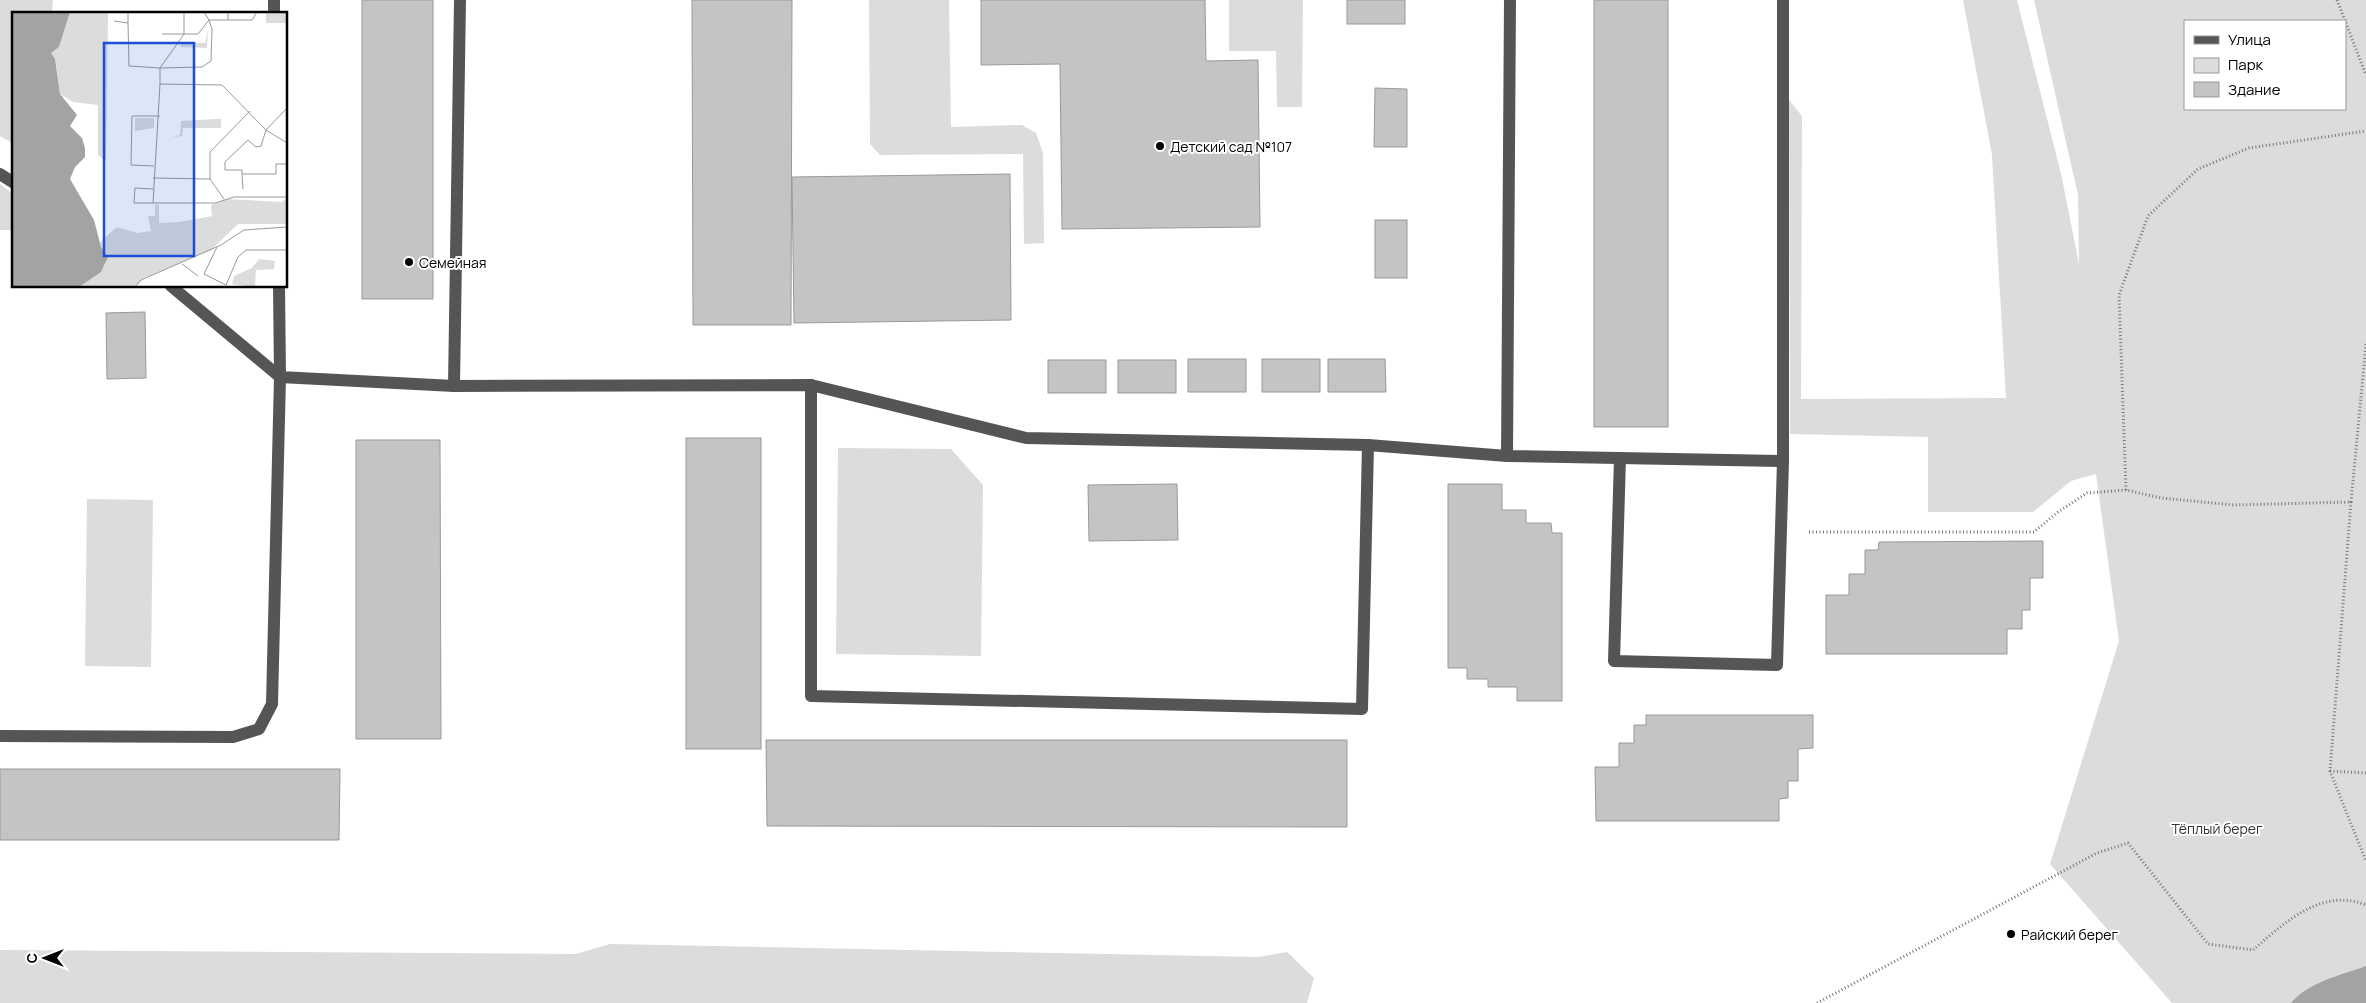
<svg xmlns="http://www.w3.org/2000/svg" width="2366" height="1003" font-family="Manrope,sans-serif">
<rect width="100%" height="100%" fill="#fff"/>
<!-- green -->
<g fill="#dcdcdc" fill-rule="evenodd">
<polygon points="0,0 53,0 52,14 14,14 14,144 0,136"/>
<polygon points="869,0 949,0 951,127 1022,125 1036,133 1043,153 1044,243 1024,244 1023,154 880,155 870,144"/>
<polygon points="1229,0 1303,0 1302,107 1277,107 1276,51 1229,51"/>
<path d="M1963,0H2017L2062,178L2079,264L2078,195L2034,0H2366V966C2341,975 2308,982 2291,1003H2172L2050,864L2119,641L2096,474L2071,481L2033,512H1928V437L1790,434L1789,100L1802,116L1801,399L2006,398L1992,155ZM2185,21H2345V109H2185Z"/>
<polygon points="0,184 14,195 14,230 0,230"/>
<polygon points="838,448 951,449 983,485 981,656 836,654"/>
<polygon points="87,499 153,500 151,667 85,666"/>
<polygon points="610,944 1259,957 1287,952 1314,978 1307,1003 0,1003 0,950 576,954"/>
</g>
<!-- water -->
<path fill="#a3a3a3" d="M2366,966V1003H2291C2308,982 2341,975 2366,966Z"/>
<!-- building -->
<g fill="#c4c4c4" stroke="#999">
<rect x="362" y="0" width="71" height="299"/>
<polygon points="692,0 792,0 791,325 693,325"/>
<polygon points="981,0 1205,0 1206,61 1258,60 1260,227 1062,229 1060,64 981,65"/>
<rect x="1347" y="0" width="58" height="24"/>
<rect x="1594" y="0" width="74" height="427"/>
<polygon points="1375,88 1407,89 1407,147 1374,147"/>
<polygon points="1010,174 1011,320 794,323 792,177"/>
<rect x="1375" y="220" width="32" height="58"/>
<polygon points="145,312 146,378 107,379 106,313"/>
<rect x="1188" y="359" width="58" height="33"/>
<rect x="1262" y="359" width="58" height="33"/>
<polygon points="1328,359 1385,359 1386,392 1328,392"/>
<rect x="1048" y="360" width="58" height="33"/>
<rect x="1118" y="360" width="58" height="33"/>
<rect x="686" y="438" width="75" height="311"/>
<polygon points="356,440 440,440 441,739 356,739"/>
<polygon points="1177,484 1178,540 1089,541 1088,485"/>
<polygon points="1448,484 1502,484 1502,510 1526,510 1526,523 1551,523 1552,533 1562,533 1562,701 1517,701 1517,687 1488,687 1488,679 1467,679 1467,668 1448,668"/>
<polygon points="2043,541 2043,578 2030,578 2030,610 2022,610 2022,629 2007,629 2007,654 1826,654 1826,595 1849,595 1849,574 1865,574 1865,550 1878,550 1879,542"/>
<polygon points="1646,715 1813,715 1813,748 1798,749 1798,781 1788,781 1788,798 1779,799 1779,821 1596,821 1595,767 1619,767 1619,743 1634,743 1634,725 1646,725"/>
<polygon points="766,740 1347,740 1347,827 767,826"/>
<polygon points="0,769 340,769 339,840 0,840"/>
</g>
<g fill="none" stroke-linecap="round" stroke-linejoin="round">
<!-- path -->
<g stroke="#777" stroke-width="3" stroke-dasharray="1 2.5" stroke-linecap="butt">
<polyline points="2337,0 2366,75"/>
<polyline points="2126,490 2119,295 2148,216 2198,169 2249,148 2366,131"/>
<polyline points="2351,502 2330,771 2366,861"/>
<polyline points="1809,532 2034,532 2058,512 2087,493 2126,490 2161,498 2234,505 2351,502 2366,344"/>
<polyline points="2330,771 2366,773"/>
<path d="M1817,1003L2097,853L2128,843L2208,944L2253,950C2284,923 2322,887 2366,905"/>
</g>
<!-- minor -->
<g stroke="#555" stroke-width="12">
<polyline points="274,0 274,14"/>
<polyline points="0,174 14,183"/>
<polyline points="279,286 280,377 454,386 460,0"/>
<polyline points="811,385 811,696 1362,709 1368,445"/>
<polyline points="454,386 811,385 1026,438 1368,445 1507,456 1783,461 1783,0"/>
<polyline points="1507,456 1510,0"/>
<polyline points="1620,458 1614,661 1777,665 1783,461"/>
<polyline points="0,736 233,737 259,729 272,704 280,377 171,286"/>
</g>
</g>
<!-- markers -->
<g fill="#000" stroke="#fff" stroke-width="2">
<circle cx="1160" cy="146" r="5"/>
<circle cx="409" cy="262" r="5"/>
<circle cx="2011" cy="934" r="5"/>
</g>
<g text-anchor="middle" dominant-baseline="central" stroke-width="4" stroke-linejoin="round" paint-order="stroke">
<!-- poi labels -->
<g font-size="14" fill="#000" stroke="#fff" text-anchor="start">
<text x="1170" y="146">Детский сад №107</text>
<text x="419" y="262">Семейная</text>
<text x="2021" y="934">Райский берег</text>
</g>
<!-- park labels -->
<g font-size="14" fill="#333" stroke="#fff">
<text x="2217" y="828">Тёплый берег</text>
</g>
</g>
<!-- overview -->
<g transform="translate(12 12)">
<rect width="275" height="275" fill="#fff"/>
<path d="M58,0H96L94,149L86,143V93L61,90L48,82L44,52L39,41L47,35ZM254,0H275V11H254ZM196,18L195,36L168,35L170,30L193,31ZM123,106H142V116L123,119ZM203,107H209V116H171L170,124L160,125L168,123L169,109ZM215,187L269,190L275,187V212H226L199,238L132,266L123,275H67L93,254L88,230L105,215L125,221L139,219L136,204H143V192L147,193V211L168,210L200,204L199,193ZM247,247L263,249L262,257L244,258L243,275L220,272L222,264L240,256Z" fill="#dcdcdc"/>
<path d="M0,0H58L47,35L39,41L43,47L48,82L65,103L58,114L70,126L73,136V145L63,155L58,167L82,208L89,235L96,245L89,260L67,275H0Z" fill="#a3a3a3"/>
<path fill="none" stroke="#999" stroke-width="1" d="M216,0V8H197L200,17L199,49L190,55L148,56V72L210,73L254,118L275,131M216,8H240L245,0M102,9L116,11V0M116,11L117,54L148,56L172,22V0M150,22H186L197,8L192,0M148,72L141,191H203L222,185H275M142,154L119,153L120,104H148M230,162V158H213V150L236,128L244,135L249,134L254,118L275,96M141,166L198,167M231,177L230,162H264V152H275M212,187L198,167V140L238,99M141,191H122L123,176L141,177M205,235L192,262L214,273L226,245L234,238H275M170,252L186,264M123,275L129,268L209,233L232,218L275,215"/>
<path fill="#1d4ed8" fill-opacity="0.15" stroke="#1d4ed8" stroke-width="2.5" d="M92,31H182V244H92Z"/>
<rect width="275" height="275" fill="none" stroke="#000" stroke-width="2.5"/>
</g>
<!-- legend -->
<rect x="2184" y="20" width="162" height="90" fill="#ffffff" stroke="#999999"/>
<rect x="2194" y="36" width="25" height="8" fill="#555555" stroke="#999999"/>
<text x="2228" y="45" font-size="15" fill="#000000">Улица</text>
<rect x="2194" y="58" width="25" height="15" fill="#dcdcdc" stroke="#999999"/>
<text x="2228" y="70" font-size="15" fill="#000000">Парк</text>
<rect x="2194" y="82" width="25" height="15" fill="#c4c4c4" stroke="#999999"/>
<text x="2228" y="95" font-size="15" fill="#000000">Здание</text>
<!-- north arrow -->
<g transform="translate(45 958) rotate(270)" stroke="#ffffff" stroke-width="4" paint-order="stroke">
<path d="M0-4L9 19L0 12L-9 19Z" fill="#000000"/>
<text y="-8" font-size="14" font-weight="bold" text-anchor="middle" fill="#000000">С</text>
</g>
</svg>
